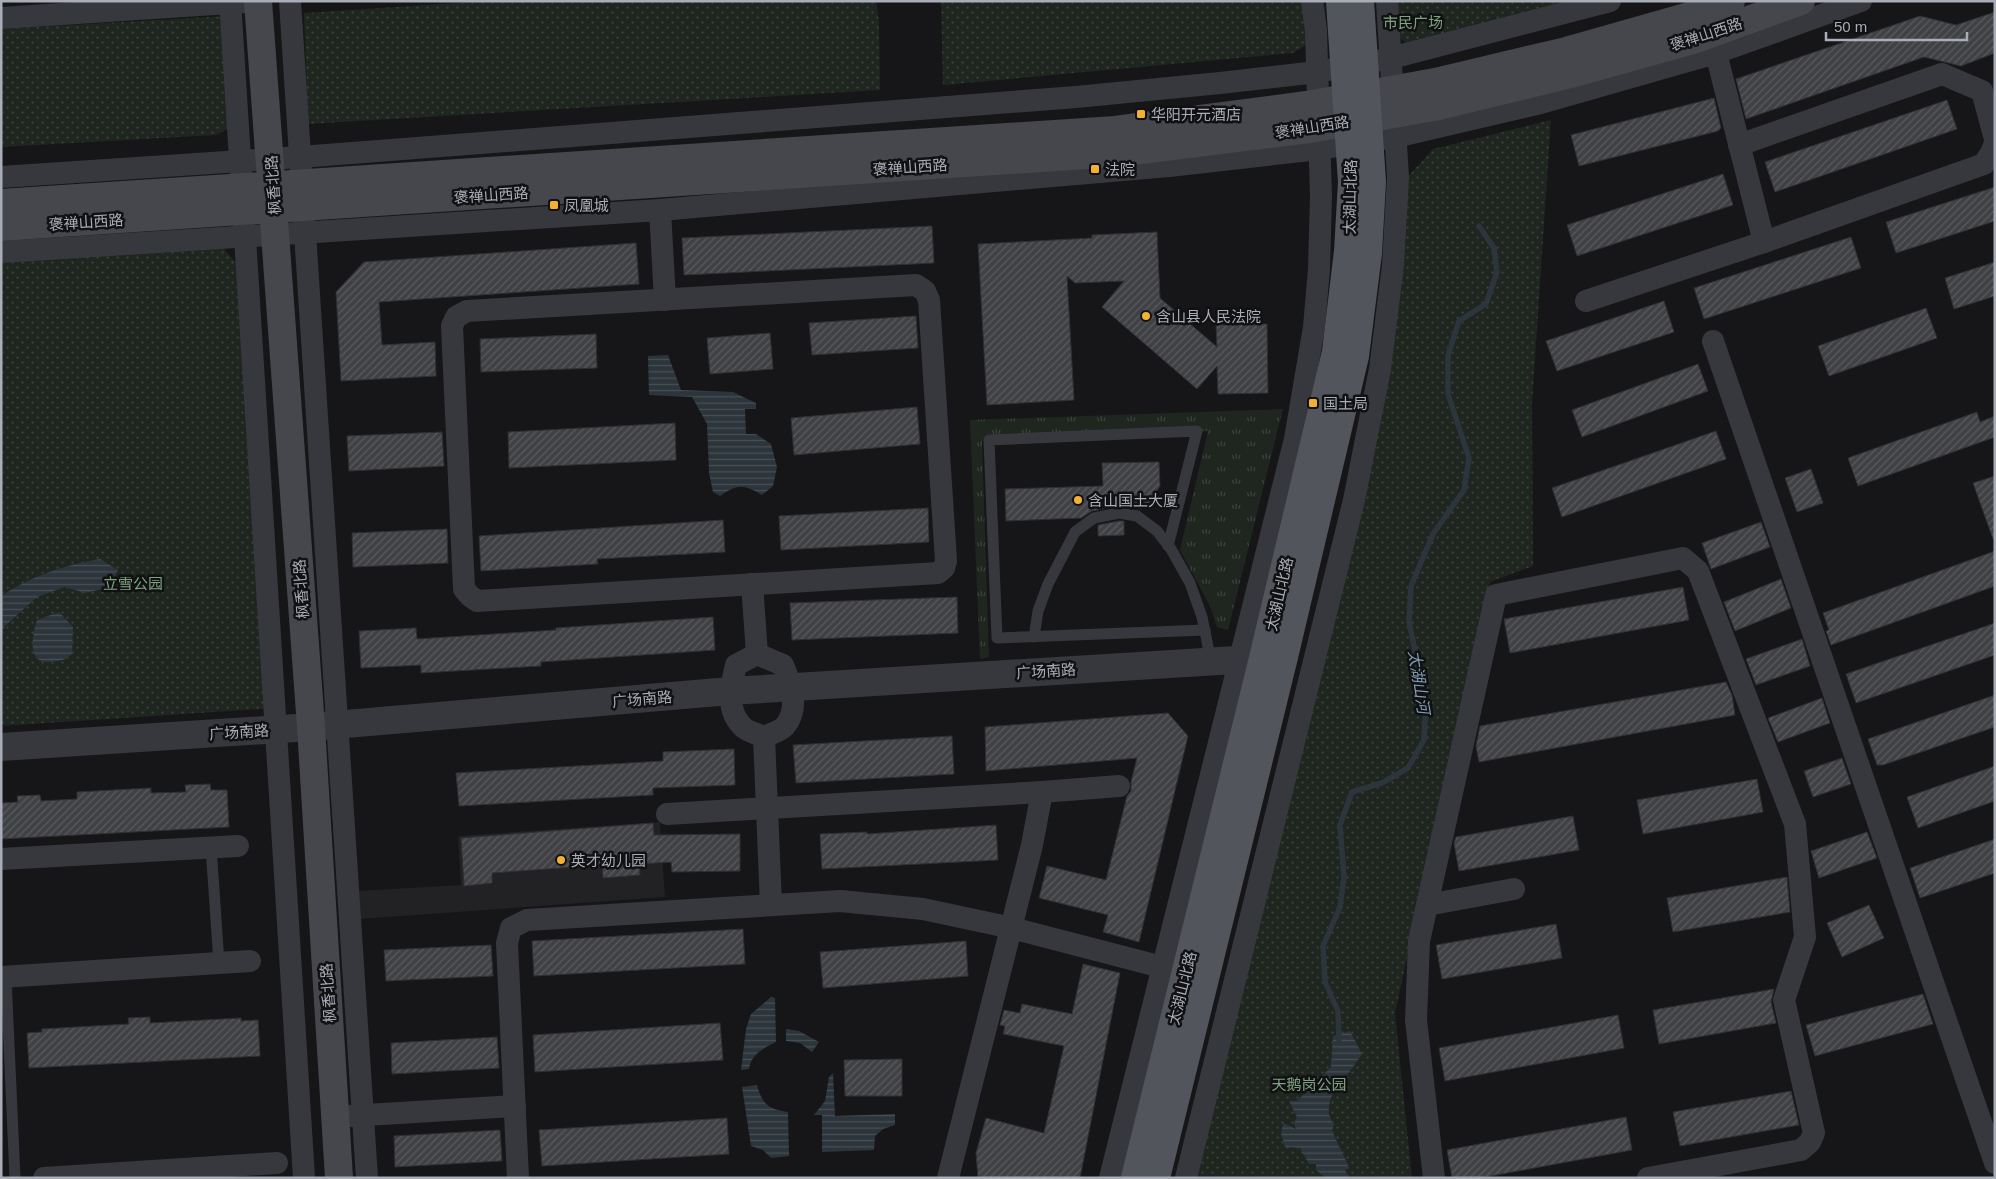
<svg xmlns="http://www.w3.org/2000/svg" width="1996" height="1179" font-family="Helvetica,'Noto Sans SC',sans-serif">
<defs>
<pattern id="grass-tufts" width="24" height="20" patternUnits="userSpaceOnUse" patternTransform="scale(1.25)"><rect width="24" height="20" fill="#1e261f"/><path d="M3 7l-1-3M5 7V3M7 7l1-3M15 17l-1-3M17 17v-4M19 17l1-3" fill="none" stroke="#3c433d"/></pattern>
<pattern id="park-dots" width="8" height="8" patternUnits="userSpaceOnUse" patternTransform="scale(1.25)"><rect width="8" height="8" fill="#1e261f"/><path d="M2 2h.1M6 6h.1" fill="none" stroke="#3c433d" stroke-width="1.8" stroke-linecap="round"/></pattern>
<pattern id="water-rules" width="6" height="5" patternUnits="userSpaceOnUse" patternTransform="scale(1.25)"><rect width="6" height="5" fill="#2c353c"/><path d="M0 2.5h6" fill="none" stroke="#485056"/></pattern>
<pattern id="building-hatch" width="6" height="6" patternUnits="userSpaceOnUse" patternTransform="scale(1.25)"><rect width="6" height="6" fill="#404145"/><path d="M-1 1l2-2M0 6l6-6M5 7l2-2" fill="none" stroke="#595a5e"/></pattern>
</defs>
<rect width="100%" height="100%" fill="#161618"/>
<!-- built -->
<polygon fill="#222225" points="660,822 665,897 360,919 358,891 461,885 458,836"/>
<!-- grass -->
<polygon fill="url(#grass-tufts)" points="1283,409 1228,630 1217,627 1210,606 1180,550 1208,431 982,441 989,657 980,659 970,420"/>
<!-- park -->
<g fill="url(#park-dots)">
<polygon points="487,1 876,1 879,22 880,90 308,124 304,13"/>
<polygon points="941,1 1324,1 1327,30 1309,43 1293,53 943,85"/>
<polygon points="1387,1 1591,1 1408,44 1389,30"/>
<polygon points="227,16 232,127 216,135 1,147 1,29"/>
<polygon points="1551,120 1532,403 1533,566 1490,582 1395,1013 1412,1178 1190,1178 1392,357 1401,184 1433,149"/>
<polygon points="223,248 243,270 275,708 1,726 1,262"/>
</g>
<!-- water -->
<g fill="url(#water-rules)">
<path d="M668,355L681,390L733,392L756,403V409H745L746,434H756L771,444L777,467L773,486L762,495C743,484 738,484 720,496L713,492L709,473L707,424L692,397L649,395L648,356Z"/>
<path d="M100,559L118,570L110,587L85,593L65,587L37,597L6,625L1,632V596C31,576 65,565 100,559Z"/>
<path d="M59,612L73,627L72,654C65,660 61,661 51,662C25,664 33,635 37,620Z"/>
<path d="M771,997L775,998L776,1042C764,1048 751,1054 749,1069L741,1070L746,1029L751,1014Z"/>
<polygon points="786,1029 799,1031 819,1042 812,1052 800,1043 786,1041"/>
<path d="M1350,1031L1362,1054L1348,1074L1340,1078C1334,1093 1322,1109 1334,1124L1332,1131L1348,1165L1345,1171L1351,1178H1326L1316,1170V1164H1309L1300,1148L1285,1147L1281,1134L1283,1123L1296,1129L1294,1123L1297,1117L1289,1101H1297L1331,1067L1333,1036Z"/>
<polygon points="833,1073 835,1116 895,1114 895,1125 883,1129 875,1136 874,1150 822,1152 822,1115 814,1115 825,1101 829,1077"/>
<path d="M757,1085C762,1104 768,1109 788,1112L789,1156L771,1158L763,1150L751,1146L742,1087Z"/>
</g>
<g fill="none" stroke-linecap="round" stroke-linejoin="round">
<!-- stream -->
<polyline stroke="#2c353c" stroke-width="5.5" points="1339,1040 1338,1011 1325,982 1323,946 1340,907 1344,877 1340,825 1352,792 1382,783 1408,768 1424,740 1426,703 1409,622 1411,586 1433,534 1464,490 1469,458 1448,394 1448,355 1459,321 1486,304 1497,272 1494,248 1479,226"/>
</g>
<!-- building -->
<g fill="url(#building-hatch)" stroke="#303034">
<polygon points="1995,12 1995,53 1961,66 1924,57 1746,119 1736,79 1920,16 1956,25"/>
<polygon points="1714,98 1721,128 1718,131 1579,166 1571,135"/>
<polygon points="1947,100 1957,129 1775,192 1765,162"/>
<polygon points="1723,174 1733,205 1577,256 1567,225"/>
<polygon points="1995,187 1995,221 1896,253 1886,222"/>
<polygon points="932,226 934,263 684,275 682,238"/>
<polygon points="1157,232 1160,298 1217,347 1216,325 1267,324 1268,393 1218,394 1217,366 1197,389 1102,307 1124,281 1075,283 1067,276 1074,400 987,405 978,244 1092,238 1092,235"/>
<polygon points="1851,237 1861,268 1704,319 1694,288"/>
<polygon points="636,243 639,284 379,302 382,345 435,342 436,376 341,381 336,292 364,262"/>
<polygon points="1995,262 1995,296 1954,309 1945,278"/>
<polygon points="1664,301 1674,332 1557,371 1546,341"/>
<polygon points="1926,308 1937,338 1829,376 1818,346"/>
<polygon points="916,316 918,348 812,355 809,323"/>
<polygon points="770,333 773,369 710,374 707,338"/>
<polygon points="596,334 597,368 481,372 480,339"/>
<polygon points="1698,364 1708,391 1582,437 1572,410"/>
<polygon points="917,407 920,444 794,455 791,418"/>
<polygon points="1977,412 1980,422 1995,416 1995,437 1858,486 1848,458"/>
<polygon points="675,423 676,460 509,468 508,432"/>
<polygon points="1716,431 1726,459 1562,517 1552,488"/>
<polygon points="442,432 444,466 349,471 347,436"/>
<polygon points="1159,462 1160,486 1150,502 1140,509 1118,506 1092,511 1081,518 1006,521 1005,489 1103,486 1102,463"/>
<polygon points="1811,469 1823,503 1797,512 1785,478"/>
<polygon points="1995,476 1995,538 1993,539 1973,483"/>
<polygon points="928,508 929,542 781,550 779,516"/>
<polygon points="723,520 725,552 597,559 598,564 481,571 479,536"/>
<polygon points="1119,521 1124,521 1124,535 1098,536 1098,525"/>
<polygon points="1761,522 1770,547 1711,569 1702,543"/>
<polygon points="447,529 448,563 353,567 352,533"/>
<polygon points="1995,551 1995,586 1831,645 1826,631 1829,630 1823,613"/>
<polygon points="1781,579 1791,608 1735,631 1724,602"/>
<polygon points="1683,587 1689,620 1510,653 1504,619"/>
<polygon points="957,597 958,633 792,640 790,603"/>
<polygon points="713,617 715,650 541,662 541,666 421,673 421,665 361,668 359,631 416,628 417,639 556,630 556,628"/>
<polygon points="1995,623 1995,655 1856,703 1846,674"/>
<polygon points="1802,639 1810,666 1756,685 1746,659"/>
<polygon points="1726,682 1732,695 1735,715 1479,762 1476,746 1480,726"/>
<polygon points="1995,695 1995,727 1883,765 1877,765 1868,739"/>
<polygon points="1822,698 1830,723 1778,742 1768,718"/>
<polygon points="1168,713 1188,736 1139,942 1103,932 1108,915 1039,898 1047,866 1106,880 1127,796 1131,791 1131,782 1137,758 986,771 985,727"/>
<polygon points="952,736 954,774 796,783 793,745"/>
<polygon points="734,749 735,785 653,788 653,795 459,806 456,773 663,761 663,752"/>
<polygon points="1842,758 1851,784 1813,797 1804,771"/>
<polygon points="1995,766 1995,801 1918,828 1907,797"/>
<polygon points="1757,779 1763,812 1643,834 1637,800"/>
<polygon points="210,784 211,790 227,790 229,827 1,839 1,803 18,802 17,796 40,795 41,801 77,799 77,792 151,788 151,793 186,792 185,785"/>
<polygon points="1573,816 1579,850 1459,871 1454,843 1456,837"/>
<polygon points="653,823 654,835 740,834 740,871 672,872 671,862 639,864 640,875 603,878 602,865 492,873 492,883 464,886 461,838"/>
<polygon points="996,825 998,860 822,869 820,834 867,832 867,834"/>
<polygon points="1867,832 1877,858 1819,878 1811,851"/>
<polygon points="1995,839 1995,873 1920,898 1910,868"/>
<polygon points="1787,877 1790,912 1673,932 1667,898"/>
<polygon points="1869,905 1884,938 1842,957 1827,923"/>
<polygon points="1556,924 1562,958 1442,979 1436,945"/>
<polygon points="743,929 745,964 534,976 532,941"/>
<polygon points="966,941 968,976 823,988 820,952"/>
<polygon points="491,945 493,976 386,981 384,950"/>
<polygon points="1083,964 1120,973 1080,1178 978,1178 976,1153 986,1118 1044,1133 1064,1046 1003,1034 1005,1026 1000,1025 1004,1010 1020,1013 1022,1004 1072,1014"/>
<polygon points="1774,989 1771,1002 1776,1023 1659,1044 1653,1010"/>
<polygon points="1923,994 1933,1024 1815,1056 1806,1025"/>
<polygon points="1618,1015 1624,1048 1445,1081 1439,1048"/>
<polygon points="150,1017 150,1023 241,1018 241,1021 258,1020 260,1056 29,1068 27,1033 42,1032 42,1029 129,1024 128,1018"/>
<polygon points="720,1023 723,1060 535,1072 533,1035"/>
<polygon points="497,1037 499,1068 392,1074 391,1043"/>
<polygon points="902,1059 902,1096 845,1096 844,1060"/>
<polygon points="1791,1091 1799,1125 1680,1146 1673,1112"/>
<polygon points="1626,1117 1632,1150 1480,1178 1452,1178 1447,1150"/>
<polygon points="727,1118 729,1154 542,1166 539,1130"/>
<polygon points="500,1130 502,1161 395,1167 394,1136"/>
</g>
<g fill="none" stroke-linecap="round" stroke-linejoin="round">
<!-- service -->
<g stroke="#37383d" stroke-width="11">
<polyline points="1168,546 1197,431 989,440 997,638 1205,630"/>
<polyline points="1034,637 1038,611 1048,584 1075,532 1094,518 1119,513 1137,516 1157,531 1171,549 1190,583 1202,617 1211,661"/>
<polyline points="211,847 219,963"/>
<polyline points="6,977 15,1178"/>
</g>
<!-- minor -->
<g stroke="#37383d" stroke-width="22">
<polyline points="230,1 241,175"/>
<polyline points="290,1 301,171"/>
<polyline points="1,18 245,2"/>
<polyline points="1716,53 1764,242"/>
<polyline points="1739,145 1942,74 1982,91 1995,139"/>
<polyline points="1,177 300,157 1076,97 1220,83 1317,72 1391,58 1610,1"/>
<polyline points="660,210 665,300"/>
<polyline points="304,218 367,1178"/>
<polyline points="244,222 304,1178"/>
<polyline points="1,252 660,210 1169,166 1319,149 1395,137 1541,103 1716,53 1861,1"/>
<polygon points="916,285 925,291 929,300 946,561 944,568 938,573 477,601 470,596 464,589 452,326 456,317 467,311"/>
<polyline points="1586,301 1764,242 1984,164 1991,153 1995,143"/>
<polyline points="1713,341 1995,1163"/>
<polyline points="752,584 757,654"/>
<path d="M757,654L783,665C791,684 800,708 785,726C781,731 770,734 764,737C758,734 748,732 743,727C725,710 731,686 736,665Z"/>
<polyline points="764,737 771,905"/>
<polyline points="667,814 1042,792 1119,786"/>
<polyline points="1,859 238,846"/>
<polyline points="1427,905 1514,889"/>
<polyline points="1,977 250,961"/>
<polyline points="349,1116 515,1106"/>
<polyline points="44,1178 277,1163"/>
<polyline points="518,1178 507,943 511,928 527,920 840,901 923,909 1012,928 1162,967"/>
<polyline points="948,1178 1032,845 1042,792"/>
<polyline points="1110,1178 1295,439 1314,327 1319,269 1321,196 1316,31 1312,1"/>
<polyline points="1186,1178 1354,500 1380,369 1393,265 1398,177 1387,1"/>
<polyline points="1434,1178 1416,1020 1419,941 1496,595 1683,558 1698,571 1795,824 1805,937 1784,1000 1814,1133 1810,1142 1801,1150 1648,1178"/>
</g>
<!-- tertiary -->
<polyline stroke="#37383d" stroke-width="28" points="1,747 311,727 730,691 1284,657"/>
<!-- secondary -->
<g stroke="#45474d" stroke-width="28">
<polyline points="258,1 311,727 339,1178"/>
<polyline points="1,203 1115,130 1307,105 1435,82 1566,51 1686,17 1731,1"/>
<polyline points="1,227 1117,153 1310,129 1439,106 1571,74 1693,40 1801,1"/>
</g>
<!-- primary -->
<g stroke="#53555c" stroke-width="28">
<polyline points="1135,1178 1263,658 1336,352 1348,251 1352,182 1340,1"/>
<polyline points="1156,1178 1284,657 1355,356 1368,253 1372,182 1360,1"/>
</g>
</g>
<!-- markers -->
<g fill="#f2b134" stroke="#111113" stroke-width="2">
<rect x="1136" y="109" width="10" height="10" rx="2.5"/>
<rect x="1090" y="164" width="10" height="10" rx="2.5"/>
<rect x="549" y="200" width="10" height="10" rx="2.5"/>
<circle cx="1146" cy="316" r="5"/>
<rect x="1308" y="398" width="10" height="10" rx="2.5"/>
<circle cx="1078" cy="500" r="5"/>
<circle cx="561" cy="860" r="5"/>
</g>
<g text-anchor="middle" dominant-baseline="central" stroke-width="5" stroke-linejoin="round" paint-order="stroke">
<!-- park labels -->
<g font-size="15" fill="#7fa381" stroke="#111113">
<text x="1413" y="22">市民广场</text>
<text x="133" y="583">立雪公园</text>
<text x="1309" y="1084">天鹅岗公园</text>
</g>
<!-- street labels -->
<g font-size="15" fill="#a8adb8" stroke="#111113">
<text transform="translate(1706 34) rotate(-18)">褒禅山西路</text>
<text transform="translate(1312 127) rotate(-9)">褒禅山西路</text>
<text transform="translate(910 167) rotate(-4)">褒禅山西路</text>
<text transform="translate(273 185) rotate(-94)">枫香北路</text>
<text transform="translate(491 195) rotate(-4)">褒禅山西路</text>
<text transform="translate(1350 197) rotate(-89)">太湖山北路</text>
<text transform="translate(86 222) rotate(-4)">褒禅山西路</text>
<text transform="translate(301 589) rotate(-94)">枫香北路</text>
<text transform="translate(1279 594) rotate(-77)">太湖山北路</text>
<text transform="translate(1046 671) rotate(-4)">广场南路</text>
<text transform="translate(642 699) rotate(-5)">广场南路</text>
<text transform="translate(239 732) rotate(-4)">广场南路</text>
<text transform="translate(1182 988) rotate(-76)">太湖山北路</text>
<text transform="translate(328 993) rotate(-94)">枫香北路</text>
</g>
<!-- poi labels -->
<g font-size="15" fill="#a8adb8" stroke="#111113" text-anchor="start">
<text x="1151" y="114">华阳开元酒店</text>
<text x="1105" y="169">法院</text>
<text x="564" y="205">凤凰城</text>
<text x="1156" y="316">含山县人民法院</text>
<text x="1323" y="403">国土局</text>
<text x="1088" y="500">含山国土大厦</text>
<text x="571" y="860">英才幼儿园</text>
</g>
<!-- water labels -->
<g font-size="16" font-style="italic" fill="#7f9bb3" stroke="#111113">
<text transform="translate(1419 682) rotate(81)">太湖山河</text>
</g>
</g>
<!-- border -->
<rect width="1996" height="1179" fill="none" stroke="#a8adb8" stroke-width="5"/>
<!-- scale -->
<path d="M1826 32v8h141v-8" fill="none" stroke="#a8adb8" stroke-width="2.5"/>
<text x="1834" y="32" font-size="15" fill="#a8adb8" stroke="#111113" stroke-width="4" paint-order="stroke">50 m</text>
</svg>
